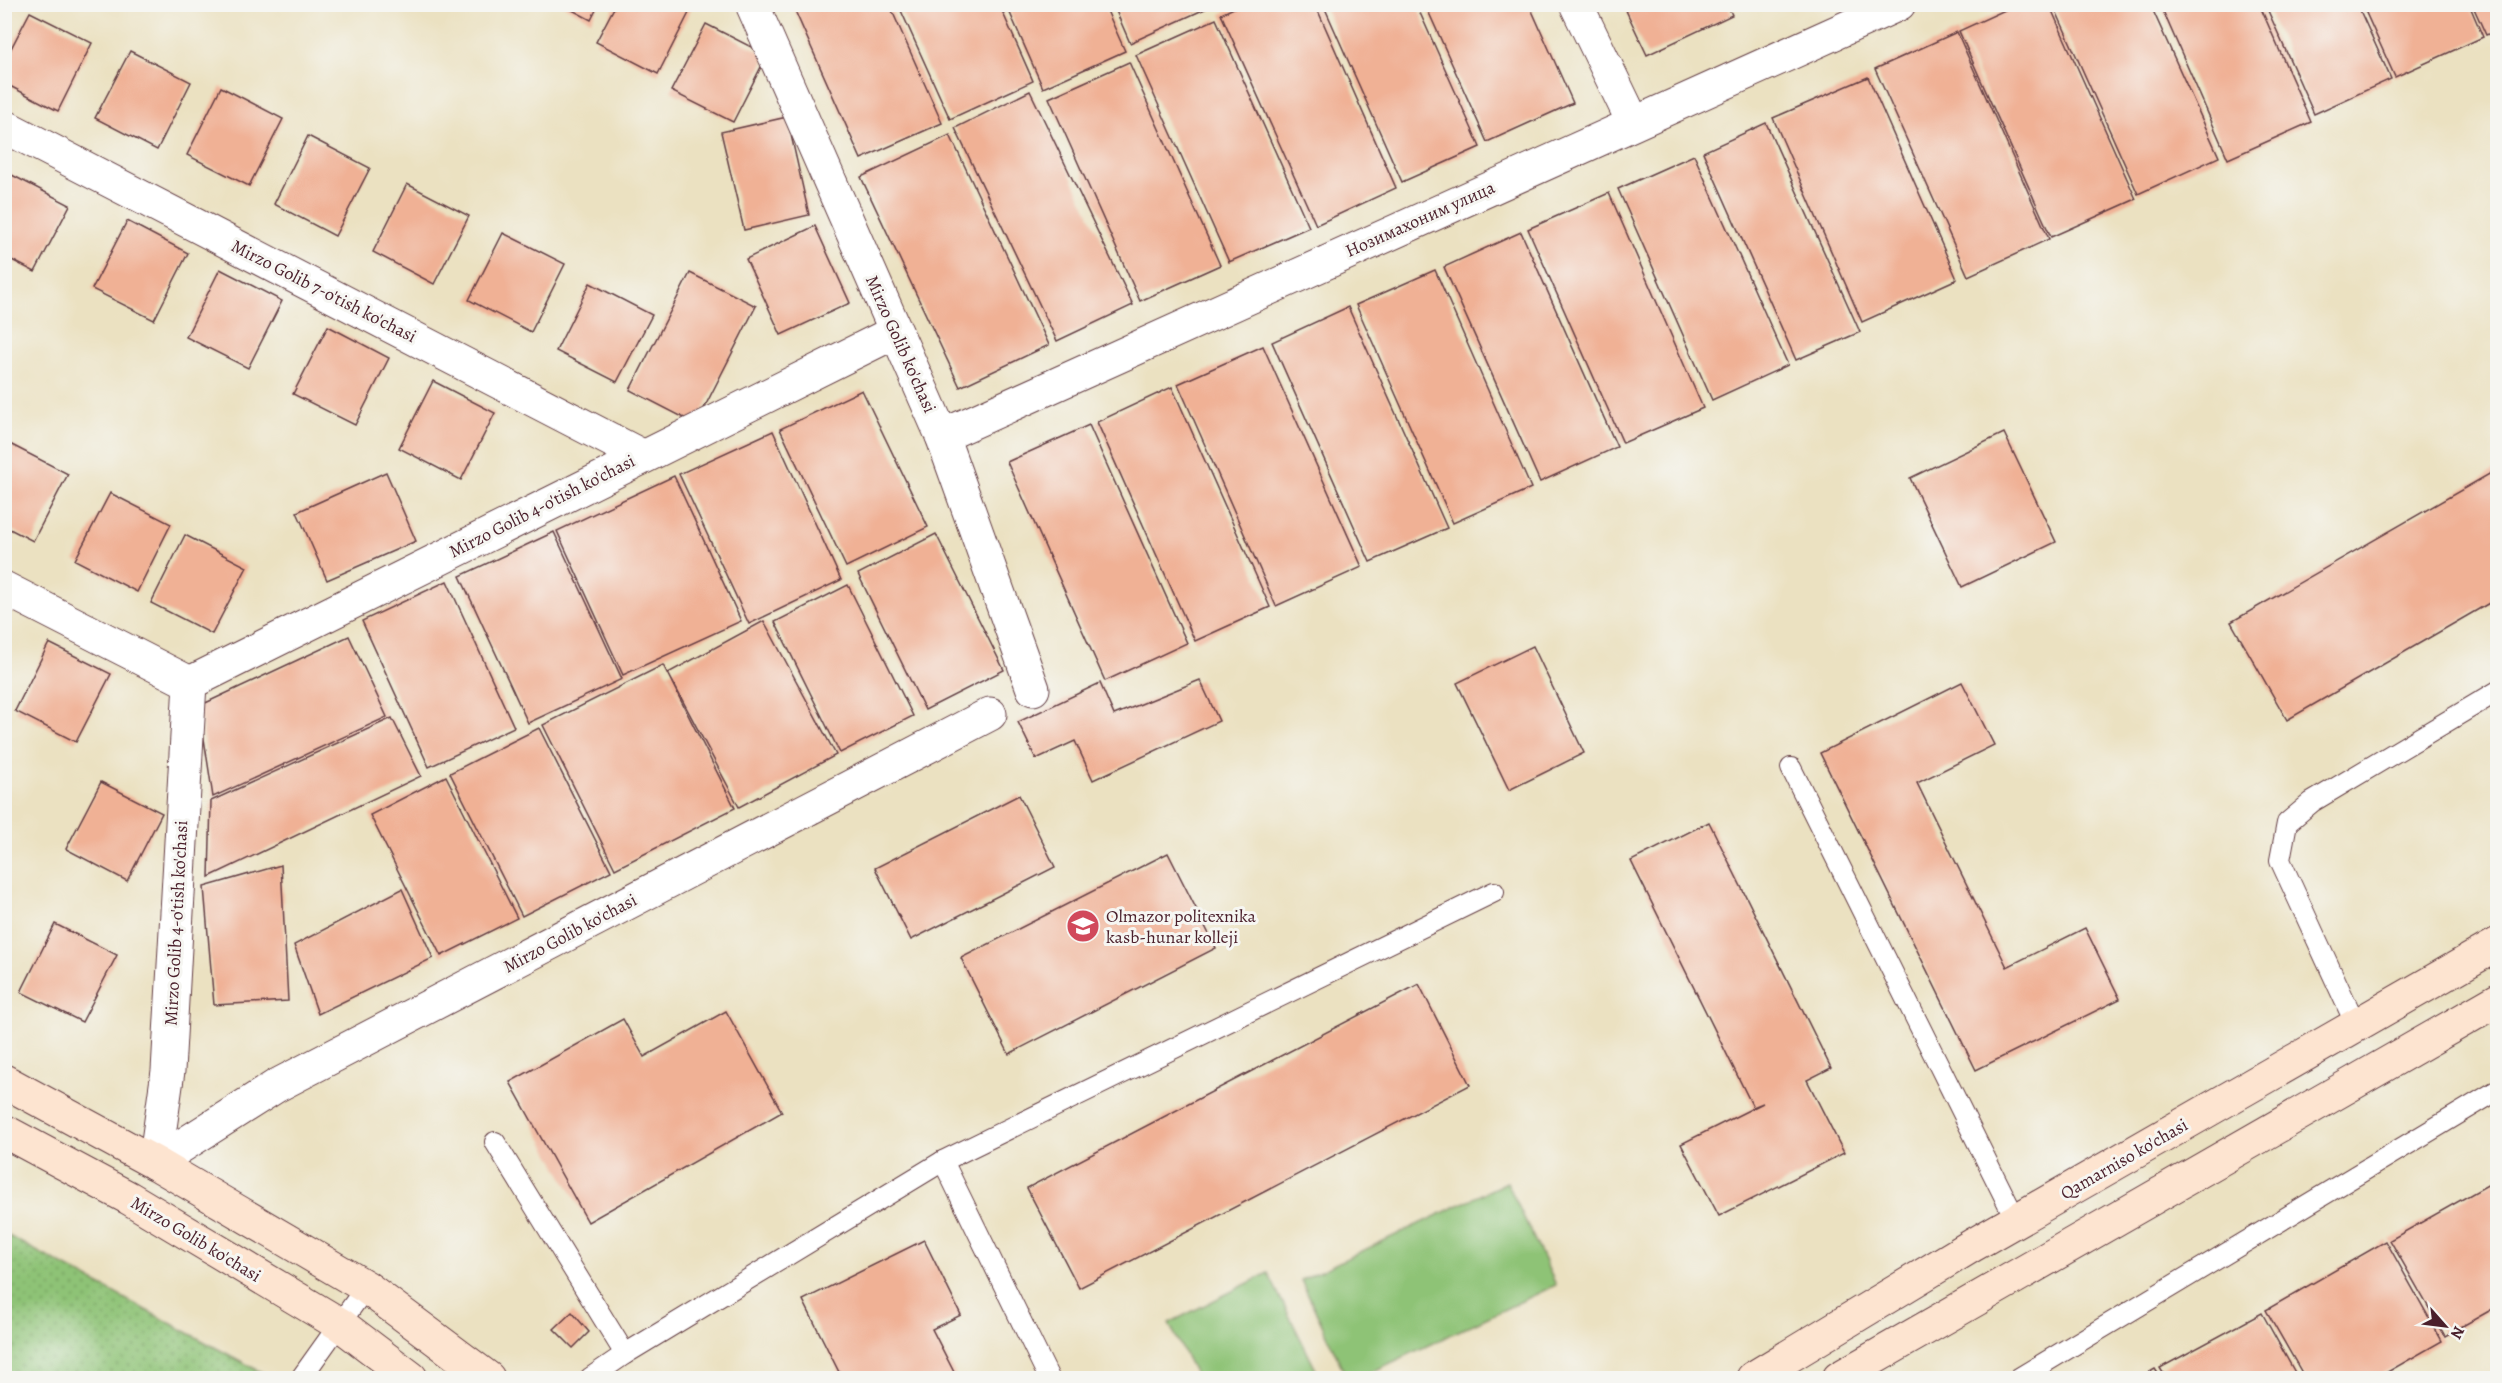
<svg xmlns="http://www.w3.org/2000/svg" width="2502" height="1383" font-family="Alegreya,serif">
<defs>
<pattern id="grass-dots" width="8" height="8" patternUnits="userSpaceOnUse" patternTransform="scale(1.5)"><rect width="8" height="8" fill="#8ec376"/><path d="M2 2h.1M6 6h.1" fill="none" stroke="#769e61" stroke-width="1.8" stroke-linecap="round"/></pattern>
</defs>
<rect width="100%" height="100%" fill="#f6f6f2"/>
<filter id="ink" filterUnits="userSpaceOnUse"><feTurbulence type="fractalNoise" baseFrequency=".0167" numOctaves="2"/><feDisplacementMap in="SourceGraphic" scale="12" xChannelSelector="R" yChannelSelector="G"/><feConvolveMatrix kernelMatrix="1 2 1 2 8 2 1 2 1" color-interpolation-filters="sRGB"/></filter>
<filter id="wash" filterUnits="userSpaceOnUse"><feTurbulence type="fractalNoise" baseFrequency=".008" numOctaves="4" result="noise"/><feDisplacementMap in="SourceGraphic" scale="24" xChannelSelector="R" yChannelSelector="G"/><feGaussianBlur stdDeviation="1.35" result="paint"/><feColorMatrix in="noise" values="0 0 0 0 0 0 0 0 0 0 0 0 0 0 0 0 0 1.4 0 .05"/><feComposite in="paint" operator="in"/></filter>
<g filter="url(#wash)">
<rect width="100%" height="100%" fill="#ebe1c1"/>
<!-- grass -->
<polygon fill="url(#grass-dots)" stroke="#6c7150" stroke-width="1.5" points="4,1234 5,1234 270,1377 5,1378"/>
<!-- pitch -->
<g fill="#8ec376" stroke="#6c7150" stroke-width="1.5">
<polygon points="1507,1182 1556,1285 1359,1378 1347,1378 1301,1280"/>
<polygon points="1268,1273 1320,1378 1197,1378 1169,1323"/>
</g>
<g id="blocks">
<!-- building -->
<g fill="#f0b195">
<polygon points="561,4 599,4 591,20"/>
<polygon points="616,4 688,4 692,7 658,74 596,42"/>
<polygon points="792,4 889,4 942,123 861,159"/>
<polygon points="898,4 999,4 1033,81 950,119"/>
<polygon points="1006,4 1104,4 1125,51 1043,88"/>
<polygon points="1113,4 1216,4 1130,43"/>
<polygon points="1242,4 1315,4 1396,188 1316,225 1221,14"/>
<polygon points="1323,4 1416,4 1480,147 1402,182"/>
<polygon points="1425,4 1529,4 1573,103 1487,142"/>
<polygon points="1623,4 1727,4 1732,15 1647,55"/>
<polygon points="2018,4 2049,4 2136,199 2051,237 1959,31"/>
<polygon points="2053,4 2150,4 2219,157 2138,194"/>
<polygon points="2160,4 2259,4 2311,122 2228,159"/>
<polygon points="2265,4 2357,4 2391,79 2314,114"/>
<polygon points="2362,4 2469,4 2483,37 2395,77"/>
<polygon points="2472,4 2498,4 2498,30 2486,35"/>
<polygon points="30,12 92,43 58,111 4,83 4,62"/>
<polygon points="1216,19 1309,227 1229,262 1136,55"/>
<polygon points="706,24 767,55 733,122 671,91"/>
<polygon points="1957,32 2049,239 1968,276 1875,69"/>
<polygon points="130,51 191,82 157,150 95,118"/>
<polygon points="1129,62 1220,265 1140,301 1049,98"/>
<polygon points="1868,77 1957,279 1862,322 1773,118"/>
<polygon points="221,87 283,119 249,186 187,155"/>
<polygon points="1030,91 1133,305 1057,341 955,128"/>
<polygon points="787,117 809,215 744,230 721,132"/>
<polygon points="1766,123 1860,332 1796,360 1703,152"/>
<polygon points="950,135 1049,345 960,387 861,177"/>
<polygon points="308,136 370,168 335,236 274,204"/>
<polygon points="1694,155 1788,365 1712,400 1618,189"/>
<polygon points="8,173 70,205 35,272 4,256 4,180"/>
<polygon points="407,184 469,216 434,284 373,252"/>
<polygon points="1609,193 1703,408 1623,443 1528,229"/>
<polygon points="127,221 188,253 154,320 92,289"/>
<polygon points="815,226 850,303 781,335 746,259"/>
<polygon points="1521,232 1617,447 1540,482 1444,267"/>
<polygon points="503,233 565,264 531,332 469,300"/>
<polygon points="220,269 282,301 248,368 186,337"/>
<polygon points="1435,270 1531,488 1453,523 1356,305"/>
<polygon points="690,273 756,306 696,424 630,390"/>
<polygon points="590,283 652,315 617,382 556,351"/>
<polygon points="1348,307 1447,528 1370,562 1272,342"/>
<polygon points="328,326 389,358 355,425 293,394"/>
<polygon points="1263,346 1362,567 1276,606 1178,384"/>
<polygon points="433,381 495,413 461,480 399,448"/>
<polygon points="1172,387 1270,607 1195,641 1097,422"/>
<polygon points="862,390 928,527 846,567 780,429"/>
<polygon points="1089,425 1187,643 1105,681 1007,462"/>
<polygon points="773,431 841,580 749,624 679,474"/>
<polygon points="2004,433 2056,542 1962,587 1910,478"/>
<polygon points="6,442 68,474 33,541 4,526"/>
<polygon points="2498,469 2498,598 2287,720 2231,622"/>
<polygon points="386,472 416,541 327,580 297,512"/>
<polygon points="674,476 741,621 623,675 557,531"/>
<polygon points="110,493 171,524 137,592 75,560"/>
<polygon points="554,532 622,679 528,723 460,576"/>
<polygon points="936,534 1004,670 925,710 858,574"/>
<polygon points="185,535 247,567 212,634 151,603"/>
<polygon points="447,581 514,727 429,767 362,621"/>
<polygon points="848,585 913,716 840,753 775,622"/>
<polygon points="764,621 836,755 739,807 668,673"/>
<polygon points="349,636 387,717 213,797 199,706"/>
<polygon points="49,643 111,674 76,742 15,711"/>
<polygon points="1533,646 1584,753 1509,790 1457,683"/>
<polygon points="663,665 735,808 615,869 543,725"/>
<polygon points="1200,680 1219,721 1093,780 1075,741 1036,759 1018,722 1100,683 1114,715"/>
<polygon points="1962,682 1994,745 1917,783 2007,967 2085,928 2120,999 1976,1070 1820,753"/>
<polygon points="392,718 421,776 209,877 211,801"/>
<polygon points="539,728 611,871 522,916 450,773"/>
<polygon points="446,776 517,918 441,956 370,815"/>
<polygon points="101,782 162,813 127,881 66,849"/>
<polygon points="1019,795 1055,867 911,940 875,868"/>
<polygon points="1709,822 1831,1068 1807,1080 1844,1153 1719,1216 1681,1144 1763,1103 1753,1107 1631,861"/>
<polygon points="1168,853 1216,948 1009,1054 961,958"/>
<polygon points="281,865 288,1001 214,1005 204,887"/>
<polygon points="402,889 433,958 318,1014 294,945"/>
<polygon points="55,924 117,955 82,1022 21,992"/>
<polygon points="1419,984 1470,1085 1079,1288 1027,1188"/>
<polygon points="726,1011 782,1112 588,1222 510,1082 623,1019 644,1057"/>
<polygon points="2498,1179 2498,1306 2445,1336 2390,1240"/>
<polygon points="924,1240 961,1315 932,1329 957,1378 856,1378 853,1373 842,1378 803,1300"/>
<polygon points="2386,1241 2442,1341 2377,1378 2305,1378 2266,1310"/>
<polygon points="572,1312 589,1332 573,1348 554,1329"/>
<polygon points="2262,1313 2298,1378 2166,1378 2160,1368"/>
<polygon points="2155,1369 2161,1378 2139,1378"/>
</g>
</g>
</g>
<g filter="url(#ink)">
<use href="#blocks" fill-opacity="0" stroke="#623c42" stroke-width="1.5"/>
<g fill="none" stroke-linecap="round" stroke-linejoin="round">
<defs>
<g id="service">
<polyline points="1791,768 2016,1220"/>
<polyline points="2356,1025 2280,860 2287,823 2312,802 2498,691"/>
<polyline points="495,1142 625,1354"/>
<polyline points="943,1161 1049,1378"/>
<polyline points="301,1378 366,1287"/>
<polyline points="590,1378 625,1354 943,1161 1494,892"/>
<polyline points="2019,1378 2498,1090"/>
</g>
<g id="minor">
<polyline points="752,4 942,436 1033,689"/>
<polyline points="1576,4 1633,122"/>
<polyline points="4,126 642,456"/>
<polyline points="942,436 1899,4"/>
<polyline points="4,588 190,683"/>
<polyline points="190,683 895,332"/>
<polyline points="155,1163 276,1086 990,714"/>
<polyline points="155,1163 168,1071 190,683"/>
</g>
<g id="secondary">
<polyline points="4,1081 155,1163 366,1287 488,1378"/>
<polyline points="4,1131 129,1198 341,1325 411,1378"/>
<polyline points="1753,1378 1973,1245 2498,944"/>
<polyline points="1839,1378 2498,1000"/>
</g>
</defs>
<!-- service casing -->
<use href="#service" stroke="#623c42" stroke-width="22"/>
<!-- minor casing -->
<use href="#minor" stroke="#623c42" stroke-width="35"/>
<!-- secondary casing -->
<use href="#secondary" stroke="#623c42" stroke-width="35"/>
<!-- service -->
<use href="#service" stroke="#fff" stroke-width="20"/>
<!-- minor -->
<use href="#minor" stroke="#fff" stroke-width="33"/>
<!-- secondary -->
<use href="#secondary" stroke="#fde4d0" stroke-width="33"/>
</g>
</g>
<!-- icons -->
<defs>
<symbol id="university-disc" viewBox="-11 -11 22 22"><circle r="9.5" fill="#d1495b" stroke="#f6f6f2"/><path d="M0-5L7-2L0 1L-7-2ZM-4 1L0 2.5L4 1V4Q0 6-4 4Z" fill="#fff"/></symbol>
</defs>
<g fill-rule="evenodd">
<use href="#university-disc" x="1064" y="907" width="38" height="38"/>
</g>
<g text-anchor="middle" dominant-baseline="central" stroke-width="6" stroke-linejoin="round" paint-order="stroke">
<!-- street labels -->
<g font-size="18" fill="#4a1f2b" stroke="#f6f6f2">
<text transform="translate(1420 219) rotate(-24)">Нозимахоним улица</text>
<text transform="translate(324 291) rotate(27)">Mirzo Golib 7-o'tish ko'chasi</text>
<text transform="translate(901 344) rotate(66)">Mirzo Golib ko'chasi</text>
<text transform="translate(542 506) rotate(-27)">Mirzo Golib 4-o'tish ko'chasi</text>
<text transform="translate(176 923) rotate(-87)">Mirzo Golib 4-o'tish ko'chasi</text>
<text transform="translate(570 933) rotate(-28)">Mirzo Golib ko'chasi</text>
<text transform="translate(2124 1159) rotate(-30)">Qamarniso ko'chasi</text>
<text transform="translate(196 1239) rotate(31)">Mirzo Golib ko'chasi</text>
</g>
<!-- poi labels -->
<g font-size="18" fill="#4a1f2b" stroke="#f6f6f2" text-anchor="start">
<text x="1106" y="916">Оlmazor politexnika<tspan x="1106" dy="21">kasb-hunar kolleji</tspan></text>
</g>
</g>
<!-- margin -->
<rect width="2502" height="1383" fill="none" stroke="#f6f6f2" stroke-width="24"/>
<!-- north arrow -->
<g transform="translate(2445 1326) rotate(118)" stroke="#f6f6f2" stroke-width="4.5" paint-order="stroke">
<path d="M0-4.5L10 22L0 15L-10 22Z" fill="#4a1f2b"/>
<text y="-9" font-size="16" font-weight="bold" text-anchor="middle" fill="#4a1f2b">N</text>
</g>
</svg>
